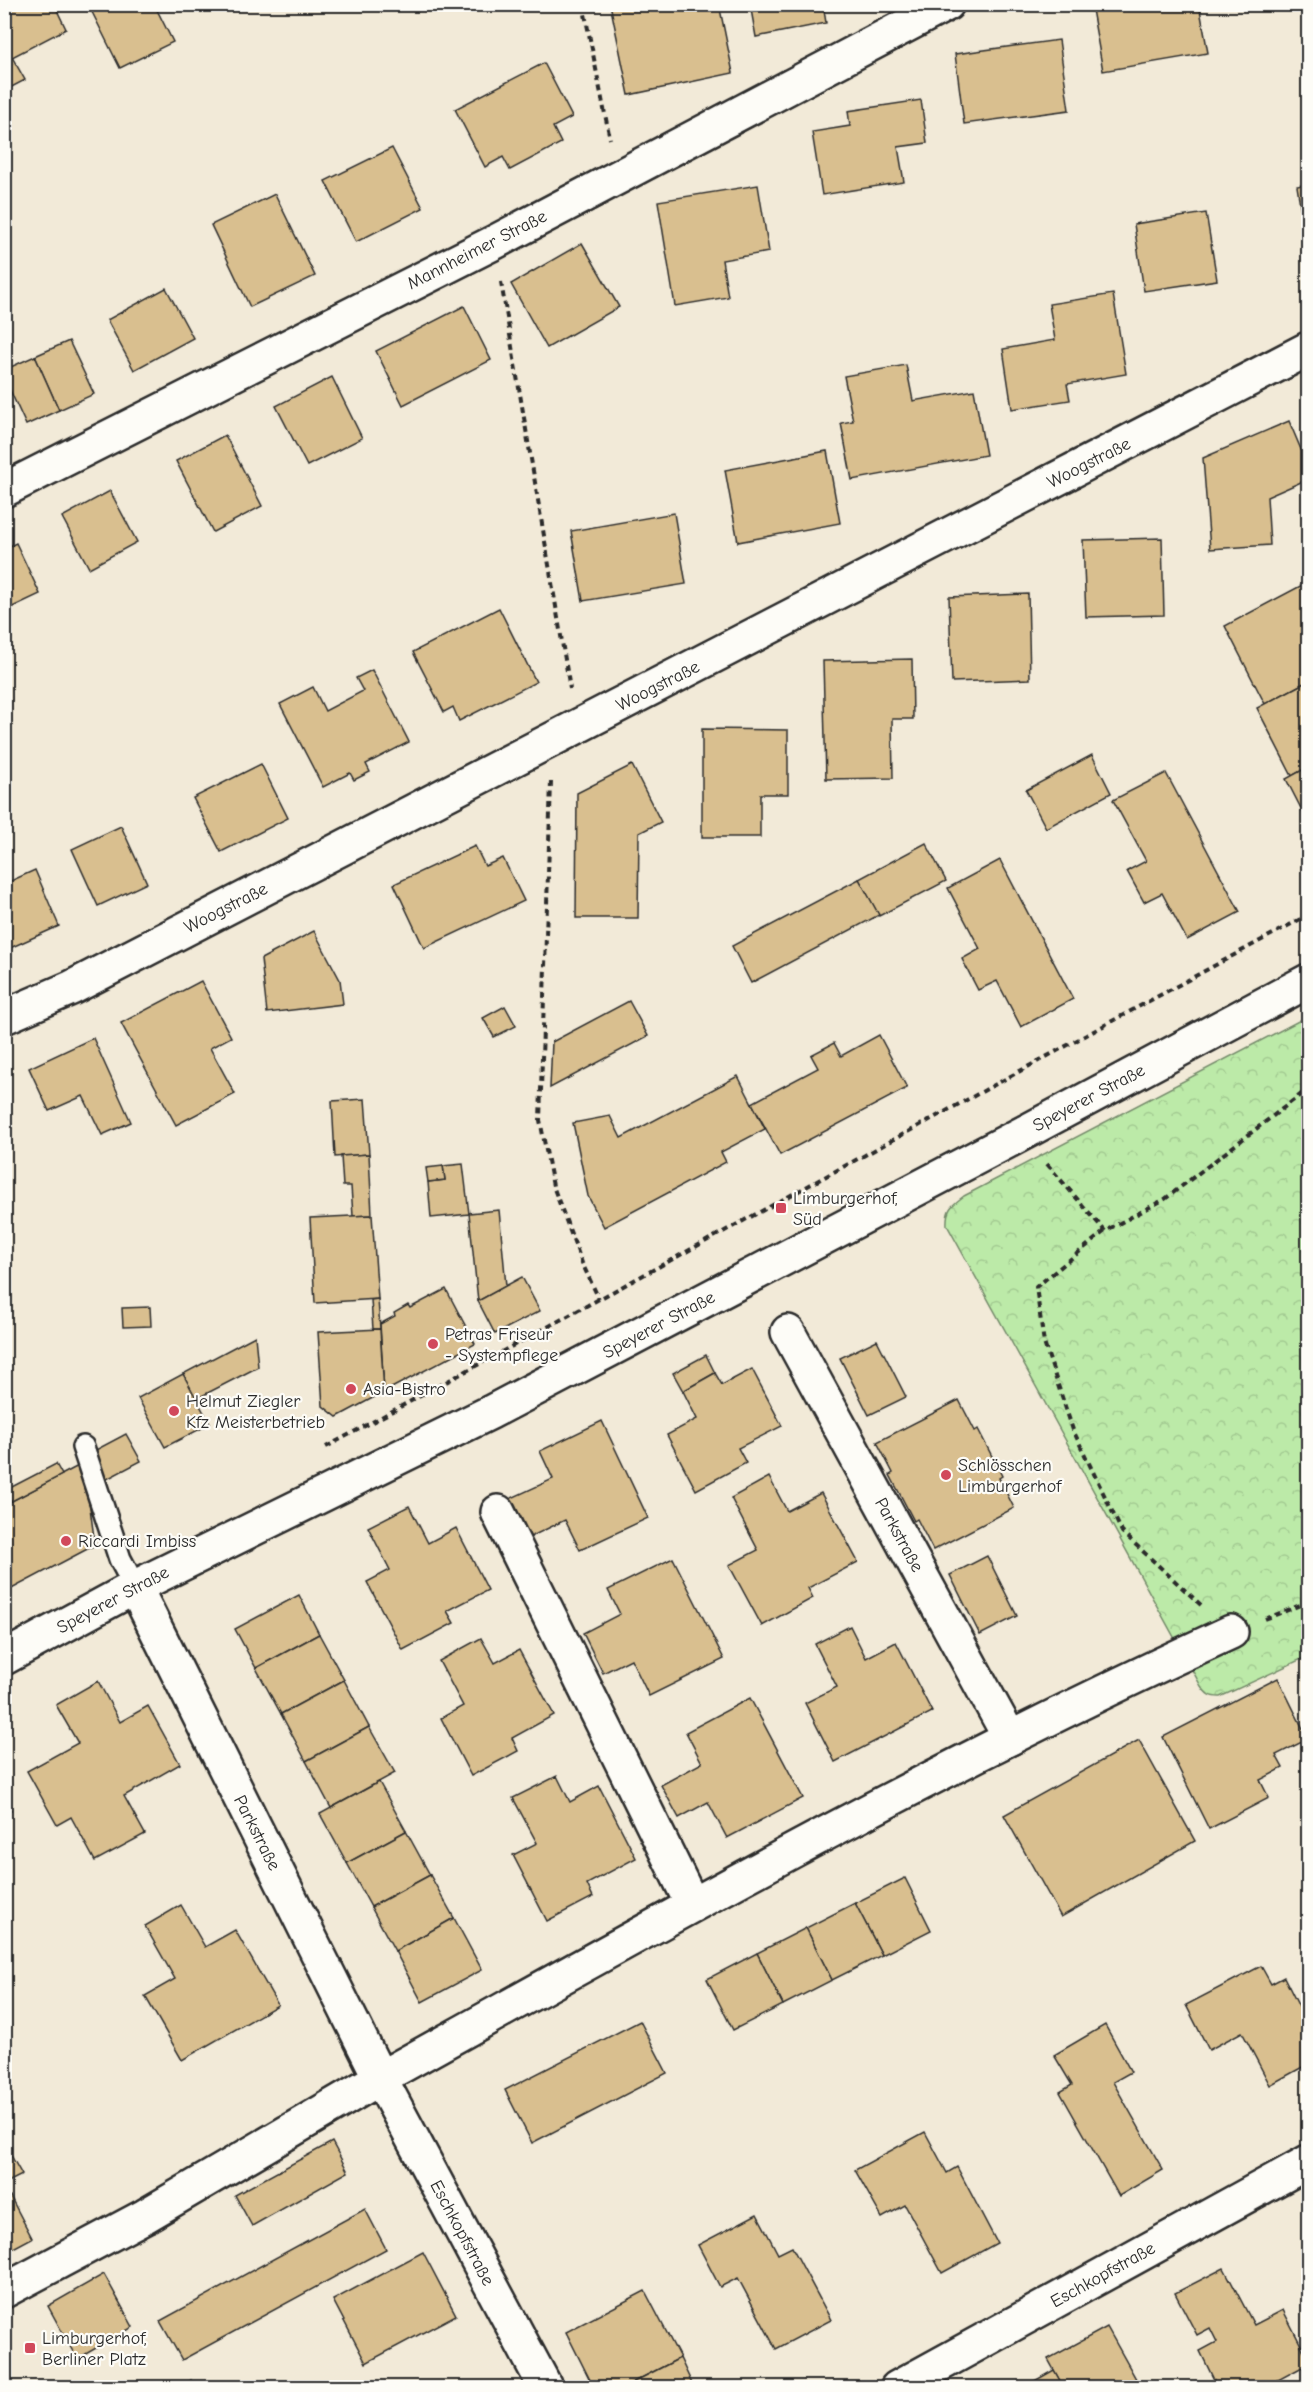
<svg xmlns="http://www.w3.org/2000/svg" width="1313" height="2392" font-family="'Comic Neue',sans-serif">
<defs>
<pattern id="park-crowns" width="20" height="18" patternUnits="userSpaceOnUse" patternTransform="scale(1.5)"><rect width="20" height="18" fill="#bceaa8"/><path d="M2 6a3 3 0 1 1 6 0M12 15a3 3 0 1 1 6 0" fill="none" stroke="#a2c991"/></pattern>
</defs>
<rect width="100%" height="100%" fill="#f2ead8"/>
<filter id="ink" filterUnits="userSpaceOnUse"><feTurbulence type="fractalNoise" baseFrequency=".0167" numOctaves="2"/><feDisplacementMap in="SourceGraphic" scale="12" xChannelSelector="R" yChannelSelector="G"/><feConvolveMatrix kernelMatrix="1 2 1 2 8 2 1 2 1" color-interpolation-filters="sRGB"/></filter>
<g filter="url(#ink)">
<!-- park -->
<path fill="url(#park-crowns)" stroke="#748a6a" stroke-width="1.5" d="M1308,1016V1656L1220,1697C1210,1697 1207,1695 1201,1686L947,1225C946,1209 952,1205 964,1196Z"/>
<!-- building -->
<g fill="#d9bf8f" stroke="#2b2b2b" stroke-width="1.5">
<polygon points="4,4 54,4 66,29 12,57 25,80 4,91"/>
<polygon points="88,4 154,4 173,42 120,68"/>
<polygon points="610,4 672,4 673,10 697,4 719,4 733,73 629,95"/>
<polygon points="750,4 823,4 826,23 756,37"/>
<polygon points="1091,4 1199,4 1208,53 1103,71"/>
<polygon points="1059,40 1069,110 964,124 955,54"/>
<polygon points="544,63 572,117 553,127 561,143 510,170 503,157 485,167 455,109"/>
<polygon points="921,100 927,143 898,147 904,182 822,195 812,132 850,126 848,111"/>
<polygon points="392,148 423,208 356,242 325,181"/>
<polygon points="1308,184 1308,248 1307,248 1297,186"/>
<polygon points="758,185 769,252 722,260 728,297 675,306 658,201"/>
<polygon points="275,194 315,276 250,307 211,225"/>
<polygon points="1206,213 1217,280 1144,291 1134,224"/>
<polygon points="582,243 619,307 547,348 511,284"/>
<polygon points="166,288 193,338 134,370 107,320"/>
<polygon points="1113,294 1126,374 1067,384 1070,400 1012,409 1003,349 1055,340 1049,304"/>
<polygon points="464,306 491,360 403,405 376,351"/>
<polygon points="69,341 94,394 59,410 35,356"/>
<polygon points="35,356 59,410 26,425 4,377 4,370"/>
<polygon points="906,365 913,401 974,390 986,455 852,480 841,423 853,421 844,376"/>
<polygon points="332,377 362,438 307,466 276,406"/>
<polygon points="1289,421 1308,466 1308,479 1267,497 1270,545 1210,549 1203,458"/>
<polygon points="225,435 262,506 213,532 176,461"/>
<polygon points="827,451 840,523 738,542 725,470"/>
<polygon points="110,491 137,542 89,568 62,517"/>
<polygon points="674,513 686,584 583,601 571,531"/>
<polygon points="1162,538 1164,615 1086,617 1083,540"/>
<polygon points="16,543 40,594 4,611 4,549"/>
<polygon points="1308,582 1308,681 1265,704 1225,626"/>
<polygon points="1028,594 1030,679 952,682 949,597"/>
<polygon points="499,608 536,682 459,721 453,707 444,712 413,652"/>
<polygon points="912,659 913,719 892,719 893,778 826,779 823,661"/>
<polygon points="372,670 409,742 366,764 370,772 354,780 350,773 323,787 280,704 313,687 325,711 363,691 356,678"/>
<polygon points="1308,681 1308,767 1292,776 1257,708"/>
<polygon points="702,729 788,730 788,794 760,794 760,837 702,837"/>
<polygon points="1092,755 1111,793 1046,828 1026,790"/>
<polygon points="261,764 288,818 221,852 193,798"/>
<polygon points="632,765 661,822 639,833 638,918 576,918 577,793"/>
<polygon points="1308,767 1308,822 1286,779"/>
<polygon points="1166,773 1240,912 1187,940 1162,893 1144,902 1127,871 1146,861 1113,800"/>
<polygon points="121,826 147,883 98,906 72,849"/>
<polygon points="926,843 946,881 879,916 859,879"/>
<polygon points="475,846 485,866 503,858 524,901 424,948 394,884"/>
<polygon points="1000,860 1073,999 1021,1027 997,981 978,990 962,959 980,949 948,888"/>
<polygon points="35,870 59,926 10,948 4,936 4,884"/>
<polygon points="859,879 879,915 751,983 732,946"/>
<polygon points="314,931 340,980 343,1004 267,1013 261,959"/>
<polygon points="201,981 231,1037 210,1048 235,1094 176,1125 121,1023"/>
<polygon points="629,1001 648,1036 550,1088 552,1042"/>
<polygon points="505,1006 516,1026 494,1037 483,1018"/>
<polygon points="879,1035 907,1088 780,1155 752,1103 818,1068 811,1055 834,1043 841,1056"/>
<polygon points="93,1038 131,1122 102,1135 83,1096 49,1111 29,1068"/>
<polygon points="738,1076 765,1129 721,1152 726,1162 604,1227 588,1196 573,1123 610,1116 621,1138"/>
<polygon points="365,1099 369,1154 335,1157 332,1101"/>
<polygon points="369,1154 372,1215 353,1216 351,1186 343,1186 341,1156"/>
<polygon points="463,1164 469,1214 431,1218 428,1182 445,1180 443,1166"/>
<polygon points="443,1166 445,1180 428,1182 426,1168"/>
<polygon points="499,1210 506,1286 478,1301 469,1213"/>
<polygon points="372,1215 378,1299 315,1303 310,1218"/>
<polygon points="522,1277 540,1311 495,1334 478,1301"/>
<polygon points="446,1289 475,1344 384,1392 380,1324 395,1316 394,1313 408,1305 410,1308"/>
<polygon points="378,1299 380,1329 373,1329 371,1300"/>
<polygon points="150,1307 151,1326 123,1327 122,1308"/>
<polygon points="380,1329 384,1392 337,1417 323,1406 318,1332"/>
<polygon points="255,1336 258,1367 196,1399 183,1374"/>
<polygon points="877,1340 906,1397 869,1415 840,1358"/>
<polygon points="706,1355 715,1373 683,1391 673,1373"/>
<polygon points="752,1369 782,1426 738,1448 746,1463 696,1490 667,1435 697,1419 683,1391 715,1373 722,1385"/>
<polygon points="183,1374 210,1424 165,1447 138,1398"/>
<polygon points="959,1400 975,1431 978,1429 1002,1476 999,1478 1014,1508 933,1550 917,1519 914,1521 890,1475 893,1473 877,1442"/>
<polygon points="602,1421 648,1518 580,1550 565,1520 524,1540 505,1501 553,1479 540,1451"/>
<polygon points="126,1434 141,1461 105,1480 90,1453"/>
<polygon points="84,1463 95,1545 4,1593 4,1505"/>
<polygon points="56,1464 62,1475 4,1505 4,1491"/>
<polygon points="769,1477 787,1511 821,1493 858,1562 808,1588 813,1598 762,1626 729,1565 758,1550 731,1498"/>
<polygon points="409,1506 428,1543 456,1528 488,1590 447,1611 454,1623 403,1650 367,1582 390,1570 368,1527"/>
<polygon points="987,1556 1017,1616 980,1635 950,1575"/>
<polygon points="673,1558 724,1659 649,1696 631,1659 603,1673 583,1633 620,1614 608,1590"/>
<polygon points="299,1595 319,1634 256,1668 235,1629"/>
<polygon points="850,1626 866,1658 896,1642 932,1712 835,1762 805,1703 837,1687 815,1644"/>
<polygon points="319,1634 344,1680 281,1714 256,1668"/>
<polygon points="481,1638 495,1663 519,1650 554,1715 512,1738 518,1751 471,1776 441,1718 463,1706 439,1661"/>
<polygon points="1278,1678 1308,1739 1276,1755 1283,1768 1260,1780 1269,1798 1209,1829 1163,1737"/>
<polygon points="344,1680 369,1727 306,1761 281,1714"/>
<polygon points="98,1681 120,1722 148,1706 180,1764 124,1796 145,1834 95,1861 71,1817 57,1825 27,1771 78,1743 56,1705"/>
<polygon points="750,1698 803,1798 727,1838 708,1802 679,1818 661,1785 702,1763 686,1732"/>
<polygon points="369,1727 395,1773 331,1808 306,1761"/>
<polygon points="1139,1740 1195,1841 1061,1917 1004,1815"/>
<polygon points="557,1776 570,1802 599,1786 636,1858 587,1884 593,1897 547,1921 513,1855 537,1843 513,1798"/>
<polygon points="379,1782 406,1831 347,1863 320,1814"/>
<polygon points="4,1797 11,1810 4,1814"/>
<polygon points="406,1831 430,1875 371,1907 347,1863"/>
<polygon points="430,1875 454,1918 395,1951 371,1907"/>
<polygon points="905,1878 931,1930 882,1955 855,1903"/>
<polygon points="855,1903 882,1955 832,1980 806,1928"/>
<polygon points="181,1905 205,1947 235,1930 278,2005 182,2060 145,1996 175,1979 145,1926"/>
<polygon points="454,1918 482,1970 422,2002 395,1951"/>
<polygon points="806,1928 832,1980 783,2005 757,1953"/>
<polygon points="757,1953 783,2005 733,2030 707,1979"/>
<polygon points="1261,1966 1271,1984 1284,1977 1308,2025 1308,2064 1270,2085 1242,2032 1209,2050 1186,2005"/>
<polygon points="640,2021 667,2073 532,2143 505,2090"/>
<polygon points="1105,2025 1131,2072 1113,2082 1163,2170 1119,2196 1060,2092 1072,2085 1054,2055"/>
<polygon points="925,2132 947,2173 957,2167 997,2243 942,2273 905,2205 882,2218 855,2170"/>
<polygon points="332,2142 348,2172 252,2226 235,2195"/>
<polygon points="4,2143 22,2175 4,2184"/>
<polygon points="10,2196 32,2238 4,2253 4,2199"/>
<polygon points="365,2209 386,2249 182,2360 160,2321"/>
<polygon points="757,2214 778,2254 792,2247 831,2320 776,2349 738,2278 720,2287 698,2245"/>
<polygon points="423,2252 456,2315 366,2363 333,2300"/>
<polygon points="1224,2268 1254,2325 1283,2310 1308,2359 1308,2364 1263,2388 1218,2388 1200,2351 1217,2342 1210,2328 1197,2335 1175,2293"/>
<polygon points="104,2274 133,2327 77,2359 48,2306"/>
<polygon points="645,2291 680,2358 622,2388 594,2388 566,2332"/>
<polygon points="1107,2327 1136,2379 1120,2388 1064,2388 1048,2359"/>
<polygon points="680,2358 694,2388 622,2388"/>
<polygon points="1054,2370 1064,2388 1022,2388"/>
<polygon points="191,2380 195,2388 178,2388"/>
</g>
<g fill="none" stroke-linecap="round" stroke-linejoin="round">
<defs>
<polyline id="service" points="83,1447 120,1559 135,1587"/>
<g id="minor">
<polyline points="4,490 495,242 947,4"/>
<polyline points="4,1017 71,988 1308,349"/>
<polyline points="788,1332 1010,1738"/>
<polyline points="498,1512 692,1904"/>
<polyline points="4,2291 145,2216 380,2078 135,1587"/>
<path d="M546,2388L380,2078C659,1923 939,1765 1231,1632"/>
<polyline points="897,2388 1308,2162"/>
</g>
<polyline id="tertiary" points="4,1658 135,1587 491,1412 1029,1130 1308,981"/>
</defs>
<!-- service casing -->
<use href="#service" stroke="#2b2b2b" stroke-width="26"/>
<!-- minor casing -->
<use href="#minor" stroke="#2b2b2b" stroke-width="38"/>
<!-- tertiary casing -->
<use href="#tertiary" stroke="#2b2b2b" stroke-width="38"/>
<!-- path -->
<g stroke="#2b2b2b" stroke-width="4" stroke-dasharray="6 4.5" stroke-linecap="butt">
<polyline points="583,4 610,139"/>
<polyline points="501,282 570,689"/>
<polyline points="551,782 540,1120 553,1186 582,1263 599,1299"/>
<polyline points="1047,1164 1105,1231"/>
<polyline points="326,1447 1308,915"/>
<polyline points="1201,1605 1122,1532 1073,1430 1044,1343 1036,1287 1105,1231 1165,1199 1308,1089"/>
<polyline points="1265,1619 1308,1602"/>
</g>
<!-- service -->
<use href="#service" stroke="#fdfcf7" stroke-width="21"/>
<!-- minor -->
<use href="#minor" stroke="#fdfcf7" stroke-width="33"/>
<!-- tertiary -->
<use href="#tertiary" stroke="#fdfcf7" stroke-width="33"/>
</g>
</g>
<!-- markers -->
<g fill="#d1495b" stroke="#fdfcf7" stroke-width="2">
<rect x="775" y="1202" width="12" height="12" rx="3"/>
<circle cx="433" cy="1344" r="6"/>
<circle cx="351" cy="1389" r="6"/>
<circle cx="174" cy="1411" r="6"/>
<circle cx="946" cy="1475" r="6"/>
<circle cx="66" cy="1541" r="6"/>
<rect x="24" y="2342" width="12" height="12" rx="3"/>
</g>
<g text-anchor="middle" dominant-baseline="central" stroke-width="4.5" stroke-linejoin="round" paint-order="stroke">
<!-- street labels -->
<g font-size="18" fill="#2b2b2b" stroke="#fdfcf7">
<text transform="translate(477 250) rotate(-27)">Mannheimer Straße</text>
<text transform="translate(1089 463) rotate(-27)">Woogstraße</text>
<text transform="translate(658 686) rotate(-27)">Woogstraße</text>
<text transform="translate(226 908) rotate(-27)">Woogstraße</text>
<text transform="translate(1089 1098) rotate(-28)">Speyerer Straße</text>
<text transform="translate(659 1325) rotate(-28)">Speyerer Straße</text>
<text transform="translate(899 1535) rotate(61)">Parkstraße</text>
<text transform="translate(113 1600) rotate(-28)">Speyerer Straße</text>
<text transform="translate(257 1833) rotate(63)">Parkstraße</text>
<text transform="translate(462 2233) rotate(62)">Eschkopfstraße</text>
<text transform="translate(1103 2275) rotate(-29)">Eschkopfstraße</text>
</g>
<!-- poi labels -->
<g font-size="18" fill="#2b2b2b" stroke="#fdfcf7" text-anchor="start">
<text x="793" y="1198">Limburgerhof,<tspan x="793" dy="21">Süd</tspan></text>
<text x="445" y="1334">Petras Friseur<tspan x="445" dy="21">- Systempflege</tspan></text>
<text x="363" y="1389">Asia-Bistro</text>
<text x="186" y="1401">Helmut Ziegler<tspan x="186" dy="21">Kfz Meisterbetrieb</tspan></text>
<text x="958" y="1465">Schlösschen<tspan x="958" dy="21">Limburgerhof</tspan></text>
<text x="78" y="1541">Riccardi Imbiss</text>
<text x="42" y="2338">Limburgerhof,<tspan x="42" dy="21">Berliner Platz</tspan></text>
</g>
</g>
<!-- margin -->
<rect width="1313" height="2392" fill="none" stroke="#fdfcf7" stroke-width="24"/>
<rect x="12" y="12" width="1289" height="2368" fill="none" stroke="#2b2b2b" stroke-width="2" filter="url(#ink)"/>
</svg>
